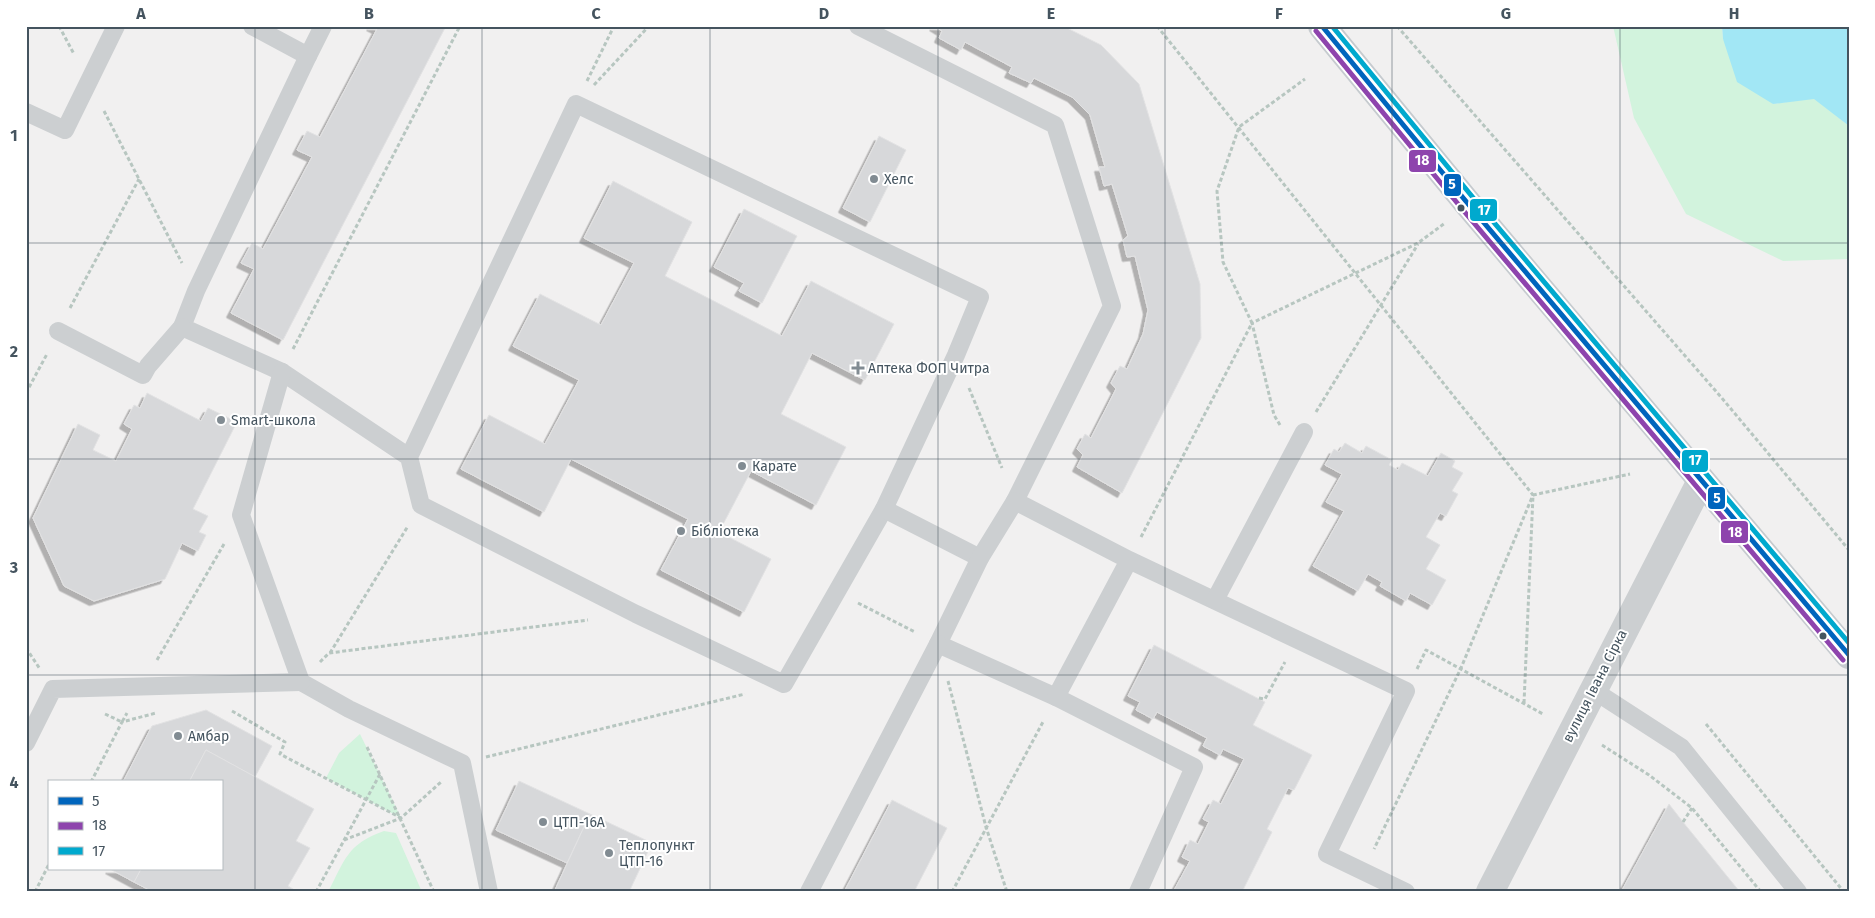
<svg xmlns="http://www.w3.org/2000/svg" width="1875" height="918" font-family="'Fira Sans',sans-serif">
<defs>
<filter id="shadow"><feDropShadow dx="-4.5" dy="4.5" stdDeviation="0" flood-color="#0004"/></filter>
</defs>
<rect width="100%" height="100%" fill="#f1f0f0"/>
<!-- green -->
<g fill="#d2f3dd">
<polygon points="1613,26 1722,26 1723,39 1773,104 1814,98 1849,126 1849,259 1783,261 1686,214 1634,118"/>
<polygon points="360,734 401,818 326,778 339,753"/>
<path d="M384,831L396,833L422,892H328C345,860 347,844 384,831Z"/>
</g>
<!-- water -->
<polygon fill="#a2e7f5" points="1722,26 1849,26 1849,126 1814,99 1773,104 1737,82 1723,39"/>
<!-- building -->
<g fill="#d7d8da" stroke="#e2e2e3" filter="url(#shadow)">
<polygon points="371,26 446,26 283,340 231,313 254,269 241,263 252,243 263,249 312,157 297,150 307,131 320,137 377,29"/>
<polygon points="934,26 1063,26 1101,45 1139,84 1200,284 1201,338 1122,493 1077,467 1083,455 1077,449 1085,434 1091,438 1116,389 1111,383 1120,366 1127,369 1143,334 1148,310 1135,256 1127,257 1123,240 1128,236 1112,184 1104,186 1099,167 1105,167 1090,115 1072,97 1034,78 1031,83 1009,73 1012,67 965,42 961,50 939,38 942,31"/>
<polygon points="879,136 906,150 870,222 843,208"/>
<polygon points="613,181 692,222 665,276 782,336 811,281 894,324 865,380 812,353 781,414 846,447 816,505 751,471 719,532 771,559 744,612 661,570 688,519 571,459 544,512 461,469 489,415 545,444 579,380 513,346 540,294 601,325 634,263 584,238"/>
<polygon points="744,209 797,236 762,303 739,291 744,283 714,267"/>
<polygon points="147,393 201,421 208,408 237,422 193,509 208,516 199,532 206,535 198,551 182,543 165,579 94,601 64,586 33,518 78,424 100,435 93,450 116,461 132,429 124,424 134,405 140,408"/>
<polygon points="1345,443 1362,453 1366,446 1392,460 1389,465 1398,470 1402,463 1428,476 1441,453 1455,461 1452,467 1463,473 1452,491 1458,494 1446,516 1440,513 1426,537 1440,545 1426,569 1446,580 1432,605 1410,593 1406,601 1380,586 1382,582 1368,574 1358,591 1313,566 1344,511 1326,502 1342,474 1325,465 1334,449 1339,452"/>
<polygon points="1154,645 1265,702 1253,725 1312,755 1294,790 1288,788 1267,829 1272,832 1242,892 1173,892 1190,861 1182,857 1190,840 1198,844 1209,822 1203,819 1213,800 1221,804 1244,759 1223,749 1220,755 1203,746 1207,738 1157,712 1153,719 1136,710 1140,702 1128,696"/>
<polygon points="206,710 272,746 255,777 206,750 189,782 123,782 152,726"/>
<polygon points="206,750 314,809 296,841 310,848 288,886 298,892 175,892 171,889 170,892 153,892 134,882 141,869 221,869 221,782 189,782"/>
<polygon points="519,781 590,814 567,863 496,830"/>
<polygon points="892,800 947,828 914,892 844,892"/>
<polygon points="1669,804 1683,822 1740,892 1621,892"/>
<polygon points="590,814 652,843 629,892 554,892"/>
<polygon points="110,869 141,869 134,882"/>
</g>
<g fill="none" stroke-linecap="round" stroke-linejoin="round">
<!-- path -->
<g stroke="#b7c6c0" stroke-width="3" stroke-dasharray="4 2.5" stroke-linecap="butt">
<polyline points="59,26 74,54"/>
<polyline points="1157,26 1533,495 1461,668 1374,849"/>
<polyline points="1397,26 1721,397 1849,550"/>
<polyline points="587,81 614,26"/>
<polyline points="594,85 649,26"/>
<polyline points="104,111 182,263"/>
<polyline points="70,308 139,179"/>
<polyline points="293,349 460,26"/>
<polyline points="969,388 1002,468"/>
<polyline points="26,393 47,354"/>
<polyline points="1316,412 1418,244"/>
<polyline points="1280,425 1274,415 1252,323 1418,243 1445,223"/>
<polyline points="1141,537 1252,323 1223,262 1217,191 1239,127 1305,79"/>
<polyline points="858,603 915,632"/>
<polyline points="26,648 40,669"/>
<polyline points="330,653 408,526"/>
<polyline points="157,660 224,544"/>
<polyline points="320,662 329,653 588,620"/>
<polyline points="1417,669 1426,650 1543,714"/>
<polyline points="948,681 986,827 1007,892"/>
<polyline points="1259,698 1265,699 1285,662"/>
<polyline points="1524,703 1533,495 1630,474"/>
<polyline points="232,711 285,742 280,754 401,818"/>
<polyline points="105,714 122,722 127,713"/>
<polyline points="1706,724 1844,892"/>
<polyline points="1602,745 1649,775 1692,808 1761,892"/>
<polyline points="367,747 434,892"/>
<polyline points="486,757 745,694"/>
<polyline points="91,782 122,722 156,713"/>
<polyline points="1683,822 1692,808"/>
<polyline points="344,840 401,818 441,782"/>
<polyline points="35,892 49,864"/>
<polyline points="316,892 380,774"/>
<polyline points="952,892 1044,720"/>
</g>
<!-- service -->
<g stroke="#cccfd1" stroke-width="18">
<polyline points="252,26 308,56 196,291 182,327 282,372 409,457 421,505 636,614 784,684 884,509 956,355 980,297 576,104 409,457"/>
<polyline points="858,26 1055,125 1112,306 1015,501"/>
<polyline points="308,56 323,26"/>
<polyline points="26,112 65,130 116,26"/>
<polyline points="58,331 143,375 148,366 182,327"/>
<polyline points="282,372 241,515 301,682 349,709 462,763 489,892"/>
<polyline points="884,509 980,558"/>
<polyline points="1129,560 1056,697 938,644 980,558 1015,501 1129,560 1406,691 1327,854 1406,892"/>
<polyline points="1215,600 1304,432"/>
<polyline points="1593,690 1681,747 1798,892"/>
<polyline points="1056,697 1194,767 1138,892"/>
<polyline points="26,743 53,689 301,682"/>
<polyline points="809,892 938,644"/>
</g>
<!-- tertiary -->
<polyline stroke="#cccfd1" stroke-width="28" points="1490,892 1701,481"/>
<!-- primary -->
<polyline stroke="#c6cbcf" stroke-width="28" points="1322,26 1469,205 1849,655"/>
<defs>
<polyline id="bus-1" points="1322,26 1469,205 1849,655"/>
<polyline id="bus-2" points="1316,31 1463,210 1843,660"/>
<polyline id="bus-3" points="1332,26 1475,200 1849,643"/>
</defs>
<!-- bus-1 casing -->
<use href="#bus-1" stroke="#fff" stroke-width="9"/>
<!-- bus-2 casing -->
<use href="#bus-2" stroke="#fff" stroke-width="9"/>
<!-- bus-3 casing -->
<use href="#bus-3" stroke="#fff" stroke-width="9"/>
<!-- bus-1 -->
<use href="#bus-1" stroke="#0065bd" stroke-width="5"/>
<!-- bus-2 -->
<use href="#bus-2" stroke="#8e44ad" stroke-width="5"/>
<!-- bus-3 -->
<use href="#bus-3" stroke="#00a9ce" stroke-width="5"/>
</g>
<!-- grid -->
<path fill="none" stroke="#45545f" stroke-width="1" stroke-opacity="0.55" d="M255,26V892M482,26V892M710,26V892M938,26V892M1165,26V892M1392,26V892M1620,26V892M26,243H1849M26,459H1849M26,675H1849"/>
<!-- markers -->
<g fill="#818b92" stroke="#fff" stroke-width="2">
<circle cx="874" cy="179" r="5"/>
<path d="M855.5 360.5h5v5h5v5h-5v5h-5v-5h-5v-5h5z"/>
<circle cx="221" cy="420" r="5"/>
<circle cx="742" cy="466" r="5"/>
<circle cx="681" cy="531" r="5"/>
<circle cx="178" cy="736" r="5"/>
<circle cx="543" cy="822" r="5"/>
<circle cx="609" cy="853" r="5"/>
</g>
<g fill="#45545f" stroke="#fff" stroke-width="2">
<circle cx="1461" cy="208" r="4.5"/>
<circle cx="1823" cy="636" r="4.5"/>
</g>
<g text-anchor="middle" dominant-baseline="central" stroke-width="4" stroke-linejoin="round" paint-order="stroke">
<!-- poi labels -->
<g font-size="14" fill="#45545f" stroke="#fff" text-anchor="start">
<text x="884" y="179">Хелс</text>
<text x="868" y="368">Аптека ФОП Читра</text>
<text x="231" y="420">Smart-школа</text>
<text x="752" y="466">Карате</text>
<text x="691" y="531">Бібліотека</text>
<text x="188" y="736">Амбар</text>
<text x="553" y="822">ЦТП-16А</text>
<text x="619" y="845">Теплопункт<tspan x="619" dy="16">ЦТП-16</tspan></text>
</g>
<!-- street labels -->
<g font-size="14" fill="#45545f" stroke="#fff">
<text transform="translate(1595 686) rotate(-63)">вулиця Івана Сірка</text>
</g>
</g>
<g stroke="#fff" stroke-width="2">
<rect x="1408" y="149" width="29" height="24" rx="5" fill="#8e44ad"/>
<rect x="1443" y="173" width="19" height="24" rx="5" fill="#0065bd"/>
<rect x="1469" y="198" width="29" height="24" rx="5" fill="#00a9ce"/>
<rect x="1681" y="449" width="28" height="24" rx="5" fill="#00a9ce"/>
<rect x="1707" y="486" width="19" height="24" rx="5" fill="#0065bd"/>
<rect x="1720" y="520" width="29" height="24" rx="5" fill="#8e44ad"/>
</g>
<g font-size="14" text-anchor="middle" font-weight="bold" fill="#fff">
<text x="1422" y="165">18</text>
<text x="1452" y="189">5</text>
<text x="1484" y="215">17</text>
<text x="1695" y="465">17</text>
<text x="1717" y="503">5</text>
<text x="1735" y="537">18</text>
</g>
<!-- border -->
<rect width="1875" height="918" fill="none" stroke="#ffffff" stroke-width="55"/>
<!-- legend -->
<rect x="48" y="780" width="175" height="90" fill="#ffffff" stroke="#b5bbbf"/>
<rect x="58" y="797" width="25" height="8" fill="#0065bd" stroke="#b5bbbf"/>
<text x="92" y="806" font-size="15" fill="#45545f">5</text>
<rect x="58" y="822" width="25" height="8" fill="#8e44ad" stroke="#b5bbbf"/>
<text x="92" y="830" font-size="15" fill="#45545f">18</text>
<rect x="58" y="847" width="25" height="8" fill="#00a9ce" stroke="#b5bbbf"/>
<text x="92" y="856" font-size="15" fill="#45545f">17</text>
<rect x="28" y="28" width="1820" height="862" fill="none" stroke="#45545f" stroke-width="2"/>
<g font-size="16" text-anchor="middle" font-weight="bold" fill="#45545f">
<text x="141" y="19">A</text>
<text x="369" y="19">B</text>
<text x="596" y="19">C</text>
<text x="824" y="19">D</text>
<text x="1051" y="19">E</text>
<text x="1279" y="19">F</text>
<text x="1506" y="19">G</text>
<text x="1734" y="19">H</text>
<text x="14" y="141">1</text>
<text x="14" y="357">2</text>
<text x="14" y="573">3</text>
<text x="14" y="788">4</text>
</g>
</svg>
